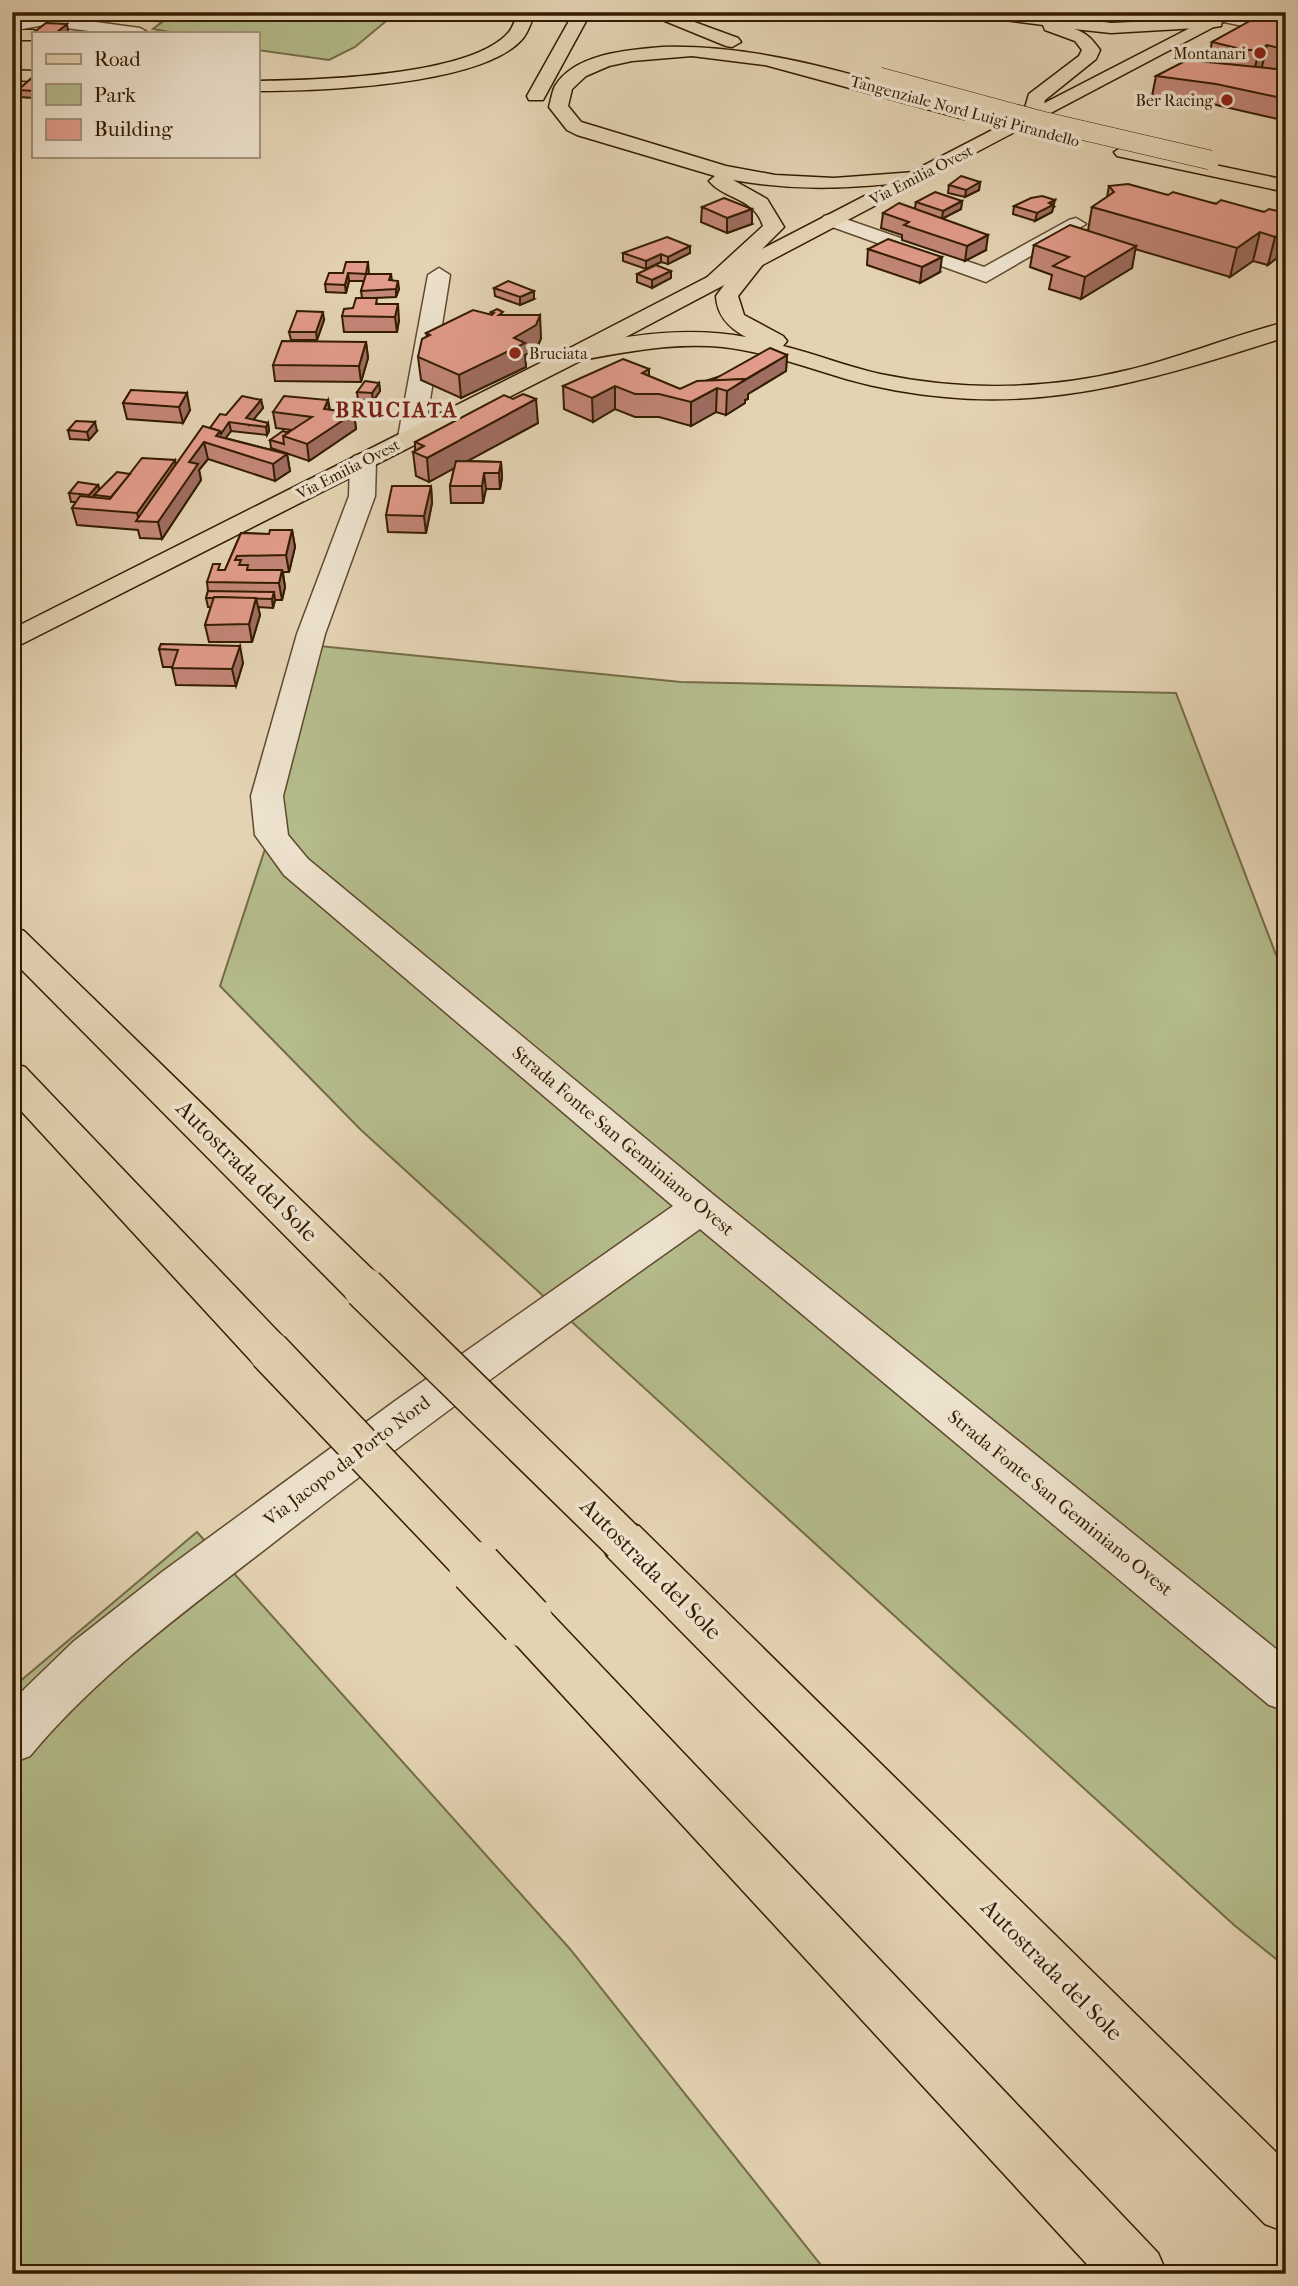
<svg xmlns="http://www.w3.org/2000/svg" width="1298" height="2286" font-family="'IM FELL French Canon',serif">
<rect width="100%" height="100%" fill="#e4d3b3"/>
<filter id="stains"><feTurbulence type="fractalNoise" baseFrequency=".00286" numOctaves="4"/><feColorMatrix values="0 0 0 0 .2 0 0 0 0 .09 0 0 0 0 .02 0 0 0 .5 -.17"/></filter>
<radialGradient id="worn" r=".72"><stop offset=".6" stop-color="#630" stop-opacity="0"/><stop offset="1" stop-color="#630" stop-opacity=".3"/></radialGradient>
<!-- green -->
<g fill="#b5bc8c" stroke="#746c46" stroke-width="2">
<polygon points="102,12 397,12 355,47 329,60 257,50 257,33 175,33 153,29 162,22"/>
<polygon points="319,646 681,682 1176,693 1286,981 1286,1967 1234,1925 361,1130 220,986 267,843"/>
<polygon points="197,1532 570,1949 828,2274 12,2274 12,1688"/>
</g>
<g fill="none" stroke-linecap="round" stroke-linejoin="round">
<defs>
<g id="minor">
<polygon points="1227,12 1286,25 1286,35 1219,21 1217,17 1219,13"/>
<polygon points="44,15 140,28 149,33 104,33 44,25 12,31 12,21"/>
<polygon points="831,214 984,267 1069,220 1076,218 1086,224 986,282 824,224 821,220 824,216"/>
<polygon points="439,268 450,275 424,437 420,442 402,442 398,437 428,275"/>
<path d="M363,453L372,456L376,461L375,496L325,634L283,796L288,835L308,859L715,1196L1286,1657V1711L1269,1705L700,1229C557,1330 415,1433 277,1540C190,1608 101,1671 30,1756L12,1763V1701L73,1642L162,1572L395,1401L673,1206L284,875L255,835L251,796L297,634L349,496L350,461L354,456Z"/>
</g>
<polygon id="major" points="1221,12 1242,12 584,359 12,649 12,629 568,349"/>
<g id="highway">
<path d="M518,12H535C532,20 529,30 524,37C486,86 316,91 257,91V81C314,80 471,77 509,32C513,27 516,18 518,12Z"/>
<polygon points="574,12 591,12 543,100 529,100 527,96"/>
<polygon points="643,12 667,12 738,38 741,42 732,47 726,46"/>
<path d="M973,12H1024L1111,23L1220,18L1222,12H1257L1249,17L1222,20L1221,26L1215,27L1111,33L1074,29C1087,33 1092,39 1100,50L1096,59L1045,100L1040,118L1031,124L1022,118L1029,94L1079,56L1082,50L1075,41L1045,30L1043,25L981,17Z"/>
<polygon points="12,30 33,30 40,33 33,33 33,40 12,40"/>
<path d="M662,47C768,44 870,80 971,109L973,113L964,119L765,65L692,56L632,61L609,66L586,76L572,89L568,106L581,122L726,166L775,175L834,178L929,171L932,175L929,179L922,181C852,188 803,192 733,180L767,199L784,227L754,257L764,263L738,296L744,315L783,336L787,341L783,346C816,354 848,367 880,374C962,391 1047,390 1128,370C1182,357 1233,335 1286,322V337C1174,373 1064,409 945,397C911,394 878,388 846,379C805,367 765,352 723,347C674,342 624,352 576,361L568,359L564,354L568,349C625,335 687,326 746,337C729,328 717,316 716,296L728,280L714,288L703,281L763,226C754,197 725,200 709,181L715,176L577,135L567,130L549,107C551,100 552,92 555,86C575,53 629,50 662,47Z"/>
<polygon points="12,70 33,71 33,81 12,80"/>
<polygon points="1124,146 1286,180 1286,192 1117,156 1114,152"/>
<polygon points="12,927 24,931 379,1276 385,1288 379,1300 364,1305 349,1300 12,960"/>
<polygon points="12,1063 25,1067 284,1338 290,1351 284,1364 269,1369 254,1364 12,1101"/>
<polygon points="623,1520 639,1526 1286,2162 1286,2232 1265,2224 607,1556 600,1541 607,1526"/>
<polygon points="526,1599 543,1605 1158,2253 1167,2274 1096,2274 509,1637 502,1621 509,1605"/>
</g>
</defs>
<!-- minor casing -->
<use href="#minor" stroke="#604a2d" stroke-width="3"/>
<!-- major casing -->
<use href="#major" stroke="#341c00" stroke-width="3"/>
<!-- highway casing -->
<use href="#highway" stroke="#341c00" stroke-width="3"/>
<!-- minor -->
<use href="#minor" fill="#ede2ce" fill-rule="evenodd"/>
<!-- major -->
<use href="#major" fill="#e4d3b3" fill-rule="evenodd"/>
<!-- highway -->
<use href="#highway" fill="#e4d3b3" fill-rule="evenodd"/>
<defs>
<polyline id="highway-bridge-far2" points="879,77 1042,121 1210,160"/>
<g id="highway-bridge-far1">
<polyline points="364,1288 623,1541"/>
<polyline points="269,1351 478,1570"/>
</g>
<polyline id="highway-bridge" points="476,1568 526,1621"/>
</defs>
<!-- highway-bridge-far2 casing -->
<use href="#highway-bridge-far2" stroke="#341c00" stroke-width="20" stroke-linecap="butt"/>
<!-- highway-bridge-far1 casing -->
<use href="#highway-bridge-far1" stroke="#341c00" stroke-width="44" stroke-linecap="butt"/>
<!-- highway-bridge casing -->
<use href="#highway-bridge" stroke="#341c00" stroke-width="56" stroke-linecap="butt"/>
<!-- highway-bridge-far2 -->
<use href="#highway-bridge-far2" stroke="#e4d3b3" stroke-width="19"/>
<!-- highway-bridge-far1 -->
<use href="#highway-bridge-far1" stroke="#e4d3b3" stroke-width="41"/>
<!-- highway-bridge -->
<use href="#highway-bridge" stroke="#e4d3b3" stroke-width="53"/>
</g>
<!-- wall -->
<g fill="#c38678" stroke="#341c00" stroke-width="2">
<polygon points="742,12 766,12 761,16"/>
<polygon points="1286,16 1286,121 1212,104 1152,96 1156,76 1207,62 1212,42"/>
<polygon points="33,77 33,98 19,97 18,90"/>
<polygon points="980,182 979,190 965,197 948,193 949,185"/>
<polygon points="1109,186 1168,195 1264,212 1286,213 1268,265 1253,261 1230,277 1135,249 1132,268 1081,299 1049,289 1052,275 1030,267 1034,245 1088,231 1092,207 1107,197"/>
<polygon points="962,201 961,209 943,218 986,250 965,261 902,240 902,235 881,228 883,213 915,208 916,202"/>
<polygon points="1014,206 1054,207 1053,208 1052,212 1035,221 1013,214"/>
<polygon points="702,207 752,224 727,233 701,222"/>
<polygon points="690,246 690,253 668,264 661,262 646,269 623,261 623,253"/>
<polygon points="868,249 940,272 920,283 867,265"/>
<polygon points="368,262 369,274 391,274 392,281 399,289 396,297 375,298 377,304 399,320 397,332 344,332 342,316 353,308 362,298 361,291 364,281 349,281 346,293 326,292 325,284 343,273"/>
<polygon points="671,271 671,278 652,288 637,282 637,274"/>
<polygon points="494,288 534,299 520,305 495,296"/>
<polygon points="491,312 503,315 541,338 537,348 525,355 526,367 461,398 421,380 418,357 427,337 426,333 491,315"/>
<polygon points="324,320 317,340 291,340 289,332"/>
<polygon points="366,342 368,358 361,382 275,381 273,365"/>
<polygon points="787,355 786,371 748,394 748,399 745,400 745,403 726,415 716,412 691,426 659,417 635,417 615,409 593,422 564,409 563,386 649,376 680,389"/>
<polygon points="379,383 380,391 373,401 358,400 357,392"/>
<polygon points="131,390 190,410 183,423 127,419 123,403"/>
<polygon points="261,400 263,408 253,420 268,423 269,431 267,435 231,431 225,438 287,454 290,471 275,481 208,459 199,470 201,480 162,539 140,538 138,530 77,525 72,508 76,502 71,502 69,493 98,485 100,490 130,474 176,465 210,428 226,415"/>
<polygon points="328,400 330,410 354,413 356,429 309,461 271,448 270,440 292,430 276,428 273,412"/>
<polygon points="538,423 467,461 501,462 502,478 500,489 486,489 483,503 451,503 450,486 454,468 429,482 416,476 413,452 415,451 415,442"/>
<polygon points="68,430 97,431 89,440 70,439"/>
<polygon points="431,486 432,503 426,533 388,532 386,515"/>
<polygon points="292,530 295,547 289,572 283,572 285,587 282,600 275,600 273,608 258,607 260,615 252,642 209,642 205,625 211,607 208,607 206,598 208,591 207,582 221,570 225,570 241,533 269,534"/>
<polygon points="161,644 243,663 236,686 176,685 172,667 163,667 159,649"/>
</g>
<!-- shaded-wall -->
<g fill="#9f6d61" stroke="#341c00" stroke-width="2">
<polygon points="67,24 68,31 66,33 56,33"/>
<polygon points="1267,45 1261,71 1253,76 1259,50"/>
<polygon points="980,182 979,190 965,197 966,190"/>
<polygon points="1055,200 1052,212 1035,221 1037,213"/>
<polygon points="962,201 961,209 942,219 943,211"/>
<polygon points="752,209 752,224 727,233 727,218"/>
<polygon points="1286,229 1286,251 1268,265 1275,237"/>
<polygon points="1260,232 1253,261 1230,277 1237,248"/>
<polygon points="988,235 986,250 965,261 967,246"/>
<polygon points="690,246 690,253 668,264 668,257"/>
<polygon points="1136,246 1132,268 1081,299 1085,277"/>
<polygon points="661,254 661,262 646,269 646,261"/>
<polygon points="942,257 940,272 920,283 922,267"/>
<polygon points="671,271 671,278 652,288 652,280"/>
<polygon points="348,273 349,281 346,293 345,285"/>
<polygon points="398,281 399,289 396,297 396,289"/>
<polygon points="534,291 534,299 520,305 520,297"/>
<polygon points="398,304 399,320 397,332 395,317"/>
<polygon points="323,312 324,320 317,340 316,332"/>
<polygon points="540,315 541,338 537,348 525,355 526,367 461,398 459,375 514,338"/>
<polygon points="366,342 368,358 361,382 359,366"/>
<polygon points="787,355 786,371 748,394 748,399 745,400 745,403 726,415 727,391"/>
<polygon points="649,369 649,393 642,373"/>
<polygon points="379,383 380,391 373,401 372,393"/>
<polygon points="615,386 615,409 593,422 592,398"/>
<polygon points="717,388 716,412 691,426 691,402"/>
<polygon points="187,393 190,410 183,423 179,407"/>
<polygon points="536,399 538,423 429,482 427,458"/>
<polygon points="261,400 263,408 249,425 246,418"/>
<polygon points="328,400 330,416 324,409"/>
<polygon points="354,413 356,429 309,461 307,444"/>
<polygon points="95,422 97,431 89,440 87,432"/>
<polygon points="229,422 231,431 222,443 216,436"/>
<polygon points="268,423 269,431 267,435 266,427"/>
<polygon points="204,442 208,459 199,470 201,480 162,539 158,522 189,462"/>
<polygon points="287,454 290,471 275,481 273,464"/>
<polygon points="175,460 178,477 139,521 137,513"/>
<polygon points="501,462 502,478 500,489 499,473"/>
<polygon points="484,473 486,489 483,503 482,486"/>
<polygon points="98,485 100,493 94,495 95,499 91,504 89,495"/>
<polygon points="431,486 432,503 426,533 424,516"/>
<polygon points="292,530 295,547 289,572 286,555"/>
<polygon points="282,570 285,587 282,600 279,583"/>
<polygon points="274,592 275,600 273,608 272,599"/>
<polygon points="256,598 260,615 252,642 249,624"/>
<polygon points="240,646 243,663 236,686 232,669"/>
</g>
<!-- building -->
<g fill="#e39c8b" stroke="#341c00" stroke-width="2">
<polygon points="1266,12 1286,16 1286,50 1267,45 1259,50 1245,50 1212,42"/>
<polygon points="46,23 67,24 56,33 33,33"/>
<polygon points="1187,60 1286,70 1286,99 1216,84 1156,76"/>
<polygon points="33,77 33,91 18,90"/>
<polygon points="961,176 980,182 966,190 949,185"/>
<polygon points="1128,184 1168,195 1173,192 1216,204 1221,200 1264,212 1269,209 1286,213 1286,229 1275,237 1260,232 1237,248 1092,207 1114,192 1109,186"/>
<polygon points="935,192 962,201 943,211 916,202"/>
<polygon points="1042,196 1055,200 1049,203 1053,205 1037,213 1014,206 1031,198"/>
<polygon points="724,198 752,209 727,218 702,207"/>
<polygon points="899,203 988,235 967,246 904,225 909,222 883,213"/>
<polygon points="1070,225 1136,246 1085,277 1053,266 1069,257 1034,245"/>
<polygon points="667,237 690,246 668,257 661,254 646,261 623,253"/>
<polygon points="888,239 942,257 922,267 868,249"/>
<polygon points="346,262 368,262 366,274 348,273 345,285 325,284 329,273 343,273"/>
<polygon points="656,265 671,271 652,280 637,274"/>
<polygon points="366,274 391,274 389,280 398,281 396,289 361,291"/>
<polygon points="508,281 534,291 520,297 494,288"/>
<polygon points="356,298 377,298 376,304 398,304 395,317 342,316 344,309 353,308"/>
<polygon points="497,309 503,312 499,315 540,315 536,325 514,338 525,343 459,375 418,357 422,339 430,335 426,333 473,310 492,315 494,313 491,312"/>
<polygon points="297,311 323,312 316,332 289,332"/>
<polygon points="282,341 366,342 359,366 273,365"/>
<polygon points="770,348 787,355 746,379 711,381"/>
<polygon points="623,359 649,369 642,373 680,389 697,381 746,379 727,391 717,388 691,402 659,394 635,394 615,386 592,398 563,386"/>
<polygon points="365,381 379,383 372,393 357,392"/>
<polygon points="131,390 187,393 179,407 123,403"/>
<polygon points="523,394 536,399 427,458 413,452 424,446 415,442 504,395 513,399"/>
<polygon points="242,396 261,400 246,418 268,423 266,427 229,422 221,434 220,431 210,428 220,414 226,415"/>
<polygon points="284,396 328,400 324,409 354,413 307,444 283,436 312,417 273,412"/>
<polygon points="76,421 95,422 87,432 68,430"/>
<polygon points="203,426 220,431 216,436 287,454 273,464 204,442 189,462 198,464 158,522 136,521"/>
<polygon points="283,431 288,433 283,436 284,444 270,440"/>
<polygon points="142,458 175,460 137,513 72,508 80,496 110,499"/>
<polygon points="456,461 501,462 499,473 484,473 482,486 450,486"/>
<polygon points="117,472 130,474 111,497 94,495"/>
<polygon points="78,482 98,485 89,495 69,493"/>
<polygon points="392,486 431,486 424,516 386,515"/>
<polygon points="270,530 292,530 286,555 237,556 235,560 241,560 239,565 248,565 247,570 282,570 279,583 207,582 213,564 220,564 218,570 225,570 241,533 269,534"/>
<polygon points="208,591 274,592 272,599 214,597 214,598 206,598"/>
<polygon points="214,597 256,598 249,624 205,625"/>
<polygon points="161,644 240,646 232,669 172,668 178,650 159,649"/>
</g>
<!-- markers -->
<g fill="#8f2418" stroke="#ede2ce" stroke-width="2.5">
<circle cx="1260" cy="53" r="7"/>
<circle cx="1227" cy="100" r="7"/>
<circle cx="515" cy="353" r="7"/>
</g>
<g text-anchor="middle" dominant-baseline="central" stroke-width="7" stroke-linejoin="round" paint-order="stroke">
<!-- far-poi labels -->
<g font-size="16" fill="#341c00" stroke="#ede2ce" text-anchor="end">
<text x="1246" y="53">Montanari</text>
<text x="1213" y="100">Ber Racing</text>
<text x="529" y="353" text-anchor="start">Bruciata</text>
</g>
<!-- far-street labels -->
<g font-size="16" fill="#341c00" stroke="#ede2ce">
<text transform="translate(965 111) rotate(15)">Tangenziale Nord Luigi Pirandello</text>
<text transform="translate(921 175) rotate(-27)">Via Emilia Ovest</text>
<text transform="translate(348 469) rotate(-27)">Via Emilia Ovest</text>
</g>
<!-- street labels -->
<g font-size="19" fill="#341c00" stroke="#ede2ce">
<text transform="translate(623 1141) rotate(40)">Strada Fonte San Geminiano Ovest</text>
<text transform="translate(347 1461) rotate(-37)">Via Jacopo da Porto Nord</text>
<text transform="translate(1060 1503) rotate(39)">Strada Fonte San Geminiano Ovest</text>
</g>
<!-- far-district labels -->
<g font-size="21" font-weight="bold" letter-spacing="2" fill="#7a1f14" stroke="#ede2ce">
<text x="397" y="410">BRUCIATA</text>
</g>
<!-- near-street labels -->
<g font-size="23" fill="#341c00" stroke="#ede2ce">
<text transform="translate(247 1171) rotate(45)">Autostrada del Sole</text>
<text transform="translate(651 1569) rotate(45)">Autostrada del Sole</text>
<text transform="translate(1052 1970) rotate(45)">Autostrada del Sole</text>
</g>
</g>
<!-- margin -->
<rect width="1298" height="2286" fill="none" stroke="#e4d3b3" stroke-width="42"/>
<rect x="14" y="14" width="1270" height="2258" fill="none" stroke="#341c00" stroke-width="3.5"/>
<rect x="21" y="21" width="1256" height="2244" fill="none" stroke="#341c00" stroke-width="2"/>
<!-- legend -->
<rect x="32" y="32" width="228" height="126" fill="#ede2ce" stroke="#a3937c" stroke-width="2"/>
<rect x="46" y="54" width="35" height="10" fill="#e4d3b3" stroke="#a3937c" stroke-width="2"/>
<text x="94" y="66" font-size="21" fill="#341c00">Road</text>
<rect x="46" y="84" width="35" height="21" fill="#b5bc8c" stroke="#a3937c" stroke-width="2"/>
<text x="94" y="102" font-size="21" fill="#341c00">Park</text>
<rect x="46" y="119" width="35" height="21" fill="#e39c8b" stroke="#a3937c" stroke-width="2"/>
<text x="94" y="136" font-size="21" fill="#341c00">Building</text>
<rect width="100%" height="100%" filter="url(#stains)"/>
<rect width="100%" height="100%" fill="url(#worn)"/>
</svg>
